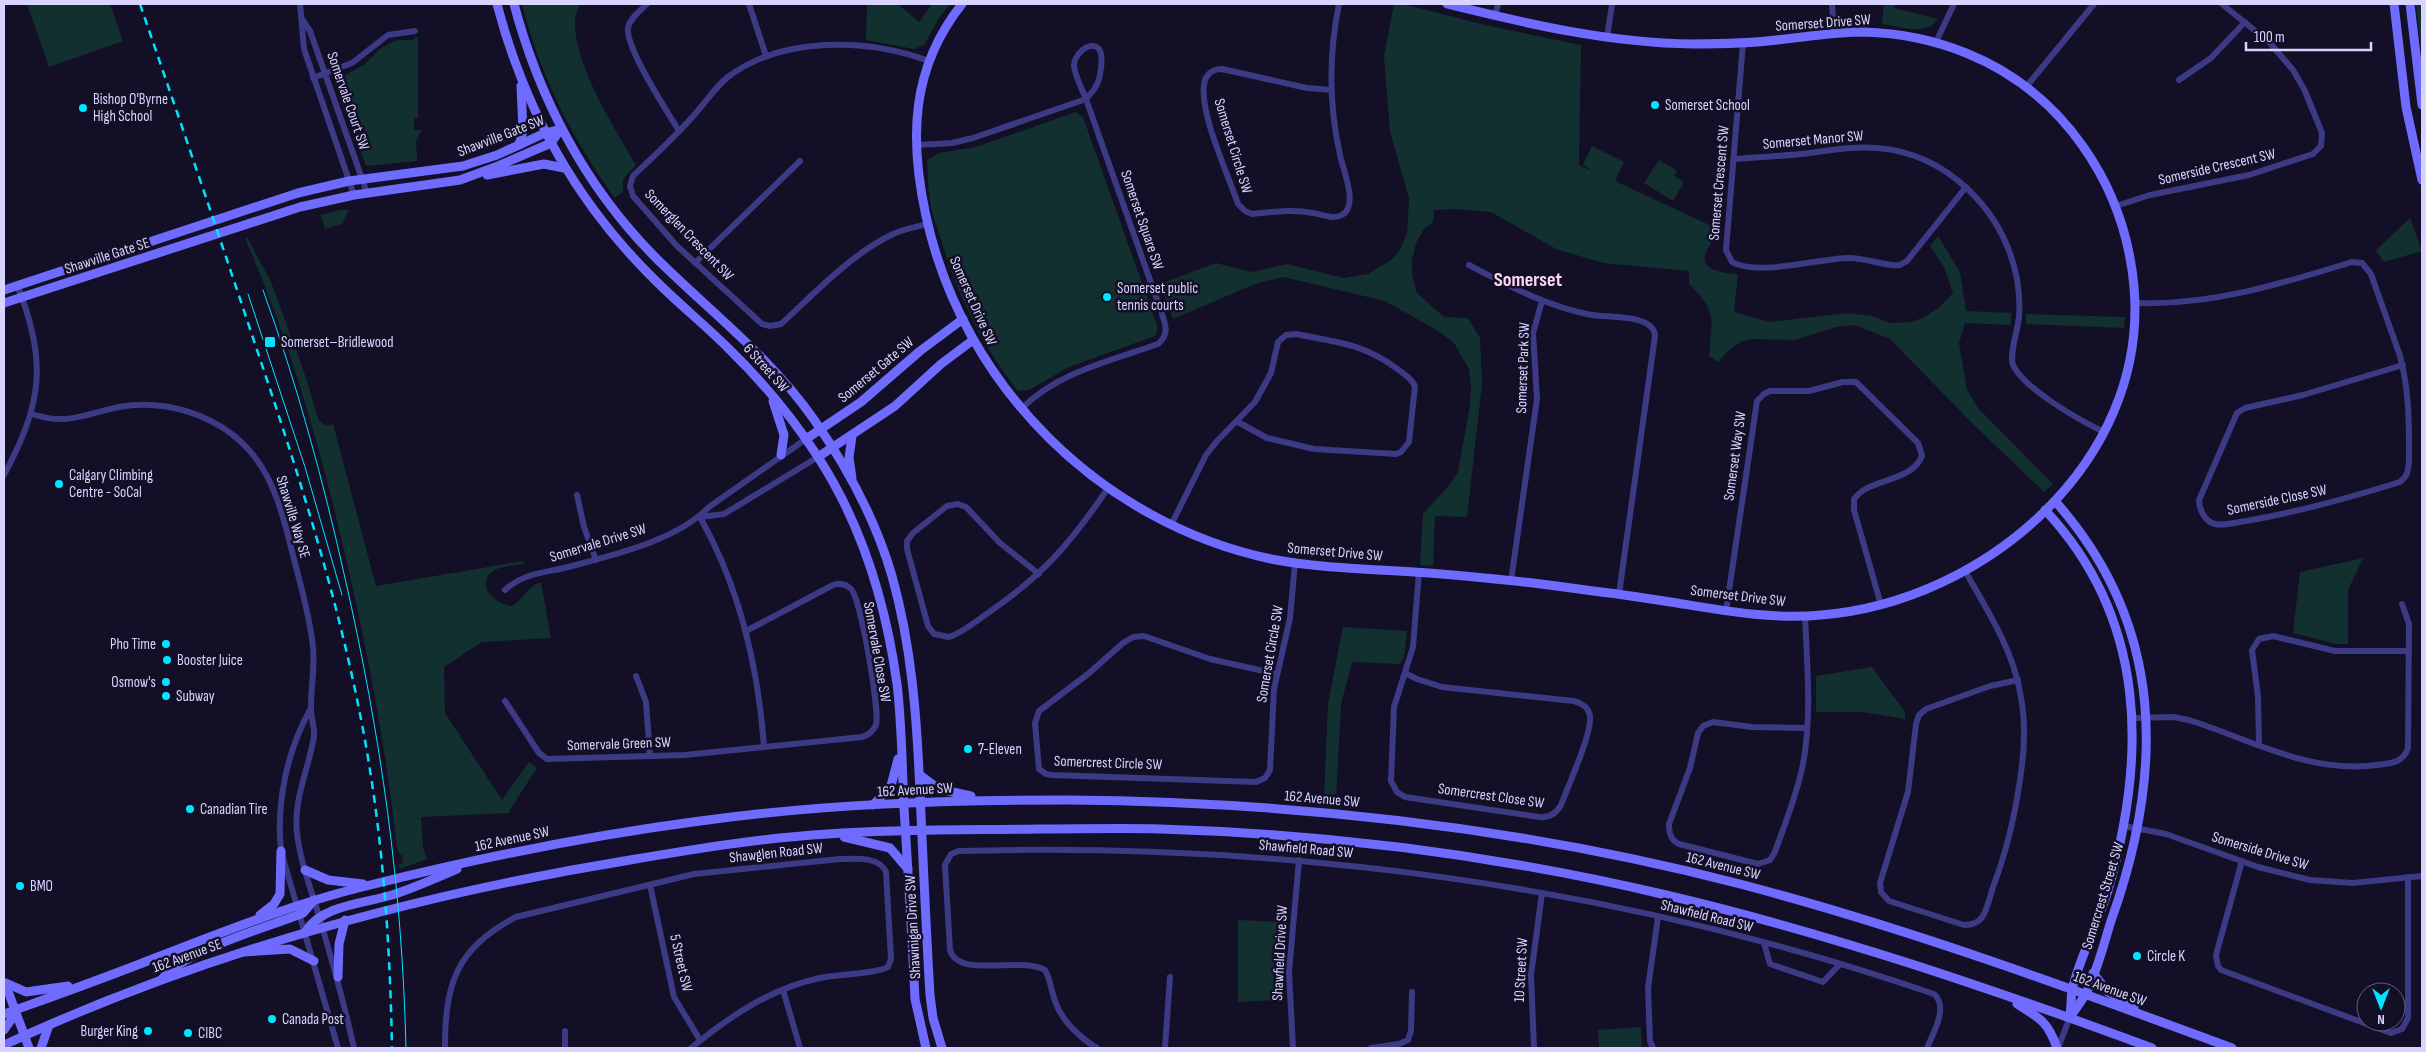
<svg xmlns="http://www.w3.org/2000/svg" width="2426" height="1052" font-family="'Sofia Sans Condensed',sans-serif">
<rect width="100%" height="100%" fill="#130f26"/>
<!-- green -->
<g fill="#12302f">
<polygon points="27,4 110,4 123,41 49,67"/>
<path d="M522,4H580C558,41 616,130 636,165L623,179V192L615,198C573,141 539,73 522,4Z"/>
<polygon points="867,4 898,4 919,22 932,4 950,4 939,18 924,45 914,49 866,40"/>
<path d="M1394,4H1402L1485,25L1581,45L1579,165L1596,173L1583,165L1592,146L1624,162L1615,181L1718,229C1716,237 1711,243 1707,250C1696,271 1725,273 1738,274L1734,312L1769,322L1848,313L1872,316L1890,323L1911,322L1925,317L1941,306L1953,293L1944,267L1930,246L1938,236L1960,272L1966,311L2011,313V325L1965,323L1959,343L1967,390L1978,408L2053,484L2044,492L1971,422L1890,339L1855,325L1836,327L1795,340L1752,339L1740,342L1730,349L1718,362L1709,356C1712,319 1718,312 1689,284V271L1603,263L1556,249L1491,212L1455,209L1434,210L1433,222L1424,229L1416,243L1412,260V276L1417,293L1444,317L1468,318L1480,338L1482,384L1467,517L1435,516L1433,566L1420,565L1423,514L1450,484L1458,472L1470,405L1471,385L1469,369L1454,343L1440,332L1385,301L1283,277L1255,284L1173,319L1160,284L1216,263L1252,272L1287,264L1344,278L1368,274L1391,260L1400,250L1407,233L1409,198L1390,132L1384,56Z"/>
<path d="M1884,4H1895L1894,8L1938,19C1926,37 1900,26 1882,24Z"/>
<polygon points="2416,4 2422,4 2422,57"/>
<polygon points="415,37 418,38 418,118 414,119 414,130 422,130 416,141 417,161 366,166 338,91 338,83 342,77 365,64 381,48 397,40 413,40"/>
<path d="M1076,112L1083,117L1158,328L1155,336L1069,367L1029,390L1018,391C982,346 957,294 941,239C937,227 932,214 930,202C928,188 928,174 927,160L939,153L976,147Z"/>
<polygon points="1659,160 1677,171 1674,176 1684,182 1673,201 1644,183"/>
<polygon points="340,210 349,210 342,224 325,229 321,215"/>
<polygon points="2410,218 2422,251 2384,262 2376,250"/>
<path d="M247,237L271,282L305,375L319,421L327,426L333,424L376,586L523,561L524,564C515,565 500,566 493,571C474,585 495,604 511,606C524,600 526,587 541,582L551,638L482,642L444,667L445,713L502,800L529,762L537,768L509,811L510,813L421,817L423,847L427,859L400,869L398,864L403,863L402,855H400L397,848C386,749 369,657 346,559C321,449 290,342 245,238Z"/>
<polygon points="2026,314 2125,317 2124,328 2026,324"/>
<polygon points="2363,558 2348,590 2348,644 2336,644 2293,633 2300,572"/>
<polygon points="1343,627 1407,631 1404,658 1400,664 1352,662 1341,704 1336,798 1324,797 1328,704"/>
<polygon points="1872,667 1905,712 1905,719 1862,712 1816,712 1816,676"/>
<polygon points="1238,920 1280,922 1283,924 1277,1000 1238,1002"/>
<polygon points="1641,1027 1642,1048 1599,1048 1598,1030"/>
</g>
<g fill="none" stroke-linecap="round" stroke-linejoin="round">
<!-- street -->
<g stroke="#3d3a85" stroke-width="6">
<polyline points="300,4 304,49 354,195"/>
<path d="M647,4C641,10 630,18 628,28C625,47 668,113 679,131"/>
<polyline points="749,4 766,56"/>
<polyline points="1832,4 1834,33"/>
<polyline points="1495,16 1498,4"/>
<polyline points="302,19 310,31 367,193"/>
<polyline points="1607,38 1612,4"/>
<polyline points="1936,42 1954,4"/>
<path d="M1743,43L1726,250L1732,262C1758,277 1820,258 1850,258C1866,258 1887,267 1900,265L1907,261L1966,187"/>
<polyline points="313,78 352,63 388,35 415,31"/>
<polyline points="2179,80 2211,58 2245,22"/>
<polyline points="2026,87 2094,4"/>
<path d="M1332,90L1307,88L1222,69C1213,69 1205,74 1204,85C1200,115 1228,174 1238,204L1245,211L1252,214C1273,212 1292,209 1313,213C1322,214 1333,220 1342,215C1359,206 1343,170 1340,155C1329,106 1329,53 1339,4"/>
<path d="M916,145L952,143L973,138L1086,99C1089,95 1094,91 1096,86C1100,80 1105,54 1098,48C1089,40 1073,56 1074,66C1075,76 1082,89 1086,99L1162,314C1166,326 1169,335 1158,344C1110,361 1058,372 1021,409"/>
<path d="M1734,159C1759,157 1784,156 1810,153C1832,150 1855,146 1878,148C1948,154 2004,211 2017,279C2019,291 2020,305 2019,317C2018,329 2009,355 2013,365C2024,389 2081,421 2104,432"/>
<polyline points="2116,206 2150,195 2249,175 2313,154 2321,146 2322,133 2305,91 2293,70 2269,42 2222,4"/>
<path d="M928,224C916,227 903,229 891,235C849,256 815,293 781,324L770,326L762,324L677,246L633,196L630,186L633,176C654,156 676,136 695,114C706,102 715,87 728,77C782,36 867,38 929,61"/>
<polyline points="695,263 800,161"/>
<path d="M1469,265C1509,286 1548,307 1592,315C1610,318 1654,314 1655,336L1619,594"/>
<path d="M2135,303C2210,306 2281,284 2352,262L2362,263L2371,274L2400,356C2408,386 2409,415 2409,446C2409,454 2410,465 2407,473C2406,477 2403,479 2400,482C2349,498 2298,512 2246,521C2237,522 2224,526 2215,524C2205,522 2199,509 2199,500L2237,413L2245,408L2303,395L2403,365"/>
<path d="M32,414C68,426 85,414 119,407C150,401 183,407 211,421C270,451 280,504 295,563C302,590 310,618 313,647C315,667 311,686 311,706C310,716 315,727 314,736C309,769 293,799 297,833C300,861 311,889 319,916C332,960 344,1003 354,1048"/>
<path d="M4,475C42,404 48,361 17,285"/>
<polyline points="577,495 584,527 596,560"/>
<path d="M700,517C740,588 758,665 764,746"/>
<polyline points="700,517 724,514 818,457"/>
<path d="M1171,525L1206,455L1217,441L1255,402L1271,373L1278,342L1286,335L1296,334C1335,342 1362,343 1396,368C1404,374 1410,377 1415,386L1409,442L1401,452L1396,454L1314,449L1267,438L1238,422"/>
<path d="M1965,571C1987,610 2012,648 2020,692C2025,716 2025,741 2022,765C2017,806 2008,848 1993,887C1990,896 1988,907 1983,916C1979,923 1972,925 1964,925L1889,901L1881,892L1880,883L1908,792L1916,724L1919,715L1926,709L1990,686L2018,680"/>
<path d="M1039,574L1000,543L966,507L958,504L947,506L913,533L907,541V549L928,626L934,634L949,637C962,633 976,621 988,613C1043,575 1071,543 1108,488"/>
<polyline points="1511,581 1537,399 1533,333 1542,301"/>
<path d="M505,590C523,573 545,573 568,567C613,555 676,541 709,507L806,439"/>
<path d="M1726,611L1757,401L1764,394L1770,391H1809L1843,382H1856L1918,443L1922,456C1911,483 1870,477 1854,499V510L1881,605"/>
<path d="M1805,616C1807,665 1812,716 1803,764C1797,795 1785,823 1775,852L1770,860L1758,864L1679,844C1671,840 1669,834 1669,824L1690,768L1698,733L1703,726L1713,722L1752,727L1807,728"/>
<path d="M1405,673L1417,679L1442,687L1574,701C1582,703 1589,708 1590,716C1592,734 1568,786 1561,805C1556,814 1549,818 1539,817L1405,797L1397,792L1391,781L1394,707L1413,647L1419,572"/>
<polyline points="1277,674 1210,659 1144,636 1133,637 1123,643 1088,674 1039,711 1035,723 1039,769 1046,774 1052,775 1256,782 1265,778 1270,770 1274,689 1290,618 1295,563"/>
<polyline points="636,676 646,702 650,756"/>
<path d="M505,701L539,753L547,759L685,755L862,737C868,735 873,732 876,725C880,711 861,599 851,589C846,584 839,583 833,585L746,631"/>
<path d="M311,708C287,750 276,803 281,851L338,1048"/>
<path d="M2133,718L2173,717L2189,720C2252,740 2309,774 2377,765C2391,763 2403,763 2408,748L2409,624L2402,604"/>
<polyline points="2259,745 2258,697 2252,650 2259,639 2273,636 2335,651 2409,651"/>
<polyline points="2124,826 2166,834 2258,867 2310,880 2353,883 2422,876"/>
<polyline points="2242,861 2216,955 2218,966 2221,970 2391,1033 2402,1029 2408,1018 2408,877"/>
<polyline points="650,885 674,997 700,1040"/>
<polyline points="1764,943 1770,964 1823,982 1840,964"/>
<polyline points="783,990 800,1048"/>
<path d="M445,1048C445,984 456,948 516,917L694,874L840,859C856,859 879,856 886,872L891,959L888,967C876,974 836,974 820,978C771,988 729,1017 691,1048"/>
<polyline points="565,1048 565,1031"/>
<path d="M1097,1048C1080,1038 1061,1020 1055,1001C1051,990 1051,981 1045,970C1021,956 958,979 950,950L945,865L951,854L959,851C1289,842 1621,886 1934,994C1949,1007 1933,1033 1927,1048"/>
<polyline points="1165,1048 1170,977"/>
<polyline points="1293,1048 1289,972 1299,860"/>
<polyline points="1371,1048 1399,1044 1408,1040 1411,1031 1412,992"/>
<polyline points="1534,1048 1531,975 1542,893"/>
<polyline points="1653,1048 1650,1041 1648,988 1658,917"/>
<polyline points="2058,1048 2070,1017"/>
</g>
<!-- secondary -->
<g stroke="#6f6bff" stroke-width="9">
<path d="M497,4C524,107 574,199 650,275C675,301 703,323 728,348C762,381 792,417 818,457C862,525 886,604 897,684C902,725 902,767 904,808C908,872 912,935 915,999L926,1048"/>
<path d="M514,4C539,98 585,186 654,256C708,310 771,357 815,421C847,467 876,521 892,576C912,647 917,720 920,793C923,860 926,928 930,995L933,1018L942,1048"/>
<path d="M962,4C911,68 909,138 926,216C963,386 1101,523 1271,559C1323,569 1376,569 1429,573C1464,576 1499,579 1533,583C1577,589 1621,594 1664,601C1716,609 1768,620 1821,615C1984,602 2149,462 2134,287C2125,185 2063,92 1966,53C1934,40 1899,33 1864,32C1837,32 1811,36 1785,39C1755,43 1724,44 1693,44C1609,43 1528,24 1447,4"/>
<polyline points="2394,4 2406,107 2422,180"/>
<polyline points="2410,4 2422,105"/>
<polyline points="519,145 523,131 521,86"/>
<polyline points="487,175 544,164 564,168"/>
<polyline points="4,290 298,193 349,181 463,166 497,155 545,133 561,129"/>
<polyline points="4,303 300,207 354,195 460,180 498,166 551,143 561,129"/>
<polyline points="773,401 784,435 781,455"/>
<polyline points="852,436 849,458 852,478"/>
<polyline points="806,439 861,402 920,351 963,319"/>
<polyline points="818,457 895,406 941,364 973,340"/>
<path d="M2055,501C2165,625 2165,770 2111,921C2104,943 2096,976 2085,995C2080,1003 2075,1010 2070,1017"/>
<path d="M2045,510C2148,620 2147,758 2107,894C2097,924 2079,960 2072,990C2071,998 2071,1008 2070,1016"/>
<polyline points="920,775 939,789 971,796"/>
<polyline points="873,805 891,786 898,759"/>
<polyline points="844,837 890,848 908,869"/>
<polyline points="305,870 328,880 363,884"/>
<polyline points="260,915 274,904 280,894 281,851"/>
<path d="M306,931C322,905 366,903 392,895C414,888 436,878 457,869"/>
<polyline points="243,952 290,949 314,961"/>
<polyline points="2093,973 2108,992 2134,1008"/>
<polyline points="338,977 339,944 345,920"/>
<path d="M162,979C190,948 263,929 303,913L314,900"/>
<polyline points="5,983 29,1048"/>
<polyline points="6,983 26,992 68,986"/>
<path d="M2017,1004C2040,1018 2048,1022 2057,1048"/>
<path d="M4,1014C54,996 105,978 155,958C223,932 290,905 362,887C473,859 586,836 700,821C822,804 945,800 1068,800C1295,802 1520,827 1740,884C1908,928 2070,988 2232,1048"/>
<polyline points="4,1030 13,1017 15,1010"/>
<path d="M4,1045C203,953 414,895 630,860C695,849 761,838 828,834C898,829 968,830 1038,829C1079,829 1120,828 1160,829C1330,834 1501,856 1666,895C1832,934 1993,989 2152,1048"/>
<polyline points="41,1048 49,1025"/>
</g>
<!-- tram -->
<g stroke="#00e5ff" stroke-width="1">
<path d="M263,290C297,384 323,480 345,578C381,737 402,885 406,1048"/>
<polyline points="248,294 305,467 342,595"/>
</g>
<!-- rail -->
<path stroke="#00e5ff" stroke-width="2.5" stroke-dasharray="8 6" stroke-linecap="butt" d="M140,4C178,115 216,226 253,338C297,469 339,599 364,735C383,838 390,943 392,1048"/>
</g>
<!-- markers -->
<g fill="#00e5ff" stroke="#130f26" stroke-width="2">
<circle cx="1655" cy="105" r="5"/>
<circle cx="83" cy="108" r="5"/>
<circle cx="1107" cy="297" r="5"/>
<rect x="264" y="336" width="12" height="12" rx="2.5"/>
<circle cx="59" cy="484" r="5"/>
<circle cx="166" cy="644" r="5"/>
<circle cx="167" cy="660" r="5"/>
<circle cx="166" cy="682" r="5"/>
<circle cx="166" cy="696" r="5"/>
<circle cx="968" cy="749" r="5"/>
<circle cx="190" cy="809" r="5"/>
<circle cx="20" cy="886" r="5"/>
<circle cx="2137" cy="956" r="5"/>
<circle cx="272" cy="1019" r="5"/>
<circle cx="148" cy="1031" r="5"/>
<circle cx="188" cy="1033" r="5"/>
</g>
<g text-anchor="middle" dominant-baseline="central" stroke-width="5" stroke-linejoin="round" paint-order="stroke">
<!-- street labels -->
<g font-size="15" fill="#d9d4ff" stroke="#130f26">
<text transform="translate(1823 23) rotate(-4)">Somerset Drive SW</text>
<text transform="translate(348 101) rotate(71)">Somervale Court SW</text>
<text transform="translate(501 136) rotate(-21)">Shawville Gate SW</text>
<text transform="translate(1813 140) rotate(-5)">Somerset Manor SW</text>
<text transform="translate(1233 146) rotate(73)">Somerset Circle SW</text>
<text transform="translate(2217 167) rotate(-13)">Somerside Crescent SW</text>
<text transform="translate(1719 183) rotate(-85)">Somerset Crescent SW</text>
<text transform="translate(1142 220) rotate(71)">Somerset Square SW</text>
<text transform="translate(689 235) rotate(46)">Somerglen Crescent SW</text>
<text transform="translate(107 256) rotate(-18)">Shawville Gate SE</text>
<text transform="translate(973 301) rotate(66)">Somerset Drive SW</text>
<text transform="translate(766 368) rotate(48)">6 Street SW</text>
<text transform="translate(1523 368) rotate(-88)">Somerset Park SW</text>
<text transform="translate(876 370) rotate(-40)">Somerset Gate SW</text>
<text transform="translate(1735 456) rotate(-82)">Somerset Way SW</text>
<text transform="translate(2277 500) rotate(-12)">Somerside Close SW</text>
<text transform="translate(293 517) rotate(73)">Shawville Way SE</text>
<text transform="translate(598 543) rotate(-17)">Somervale Drive SW</text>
<text transform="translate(1335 552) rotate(5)">Somerset Drive SW</text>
<text transform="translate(1738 596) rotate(7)">Somerset Drive SW</text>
<text transform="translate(877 652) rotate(80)">Somervale Close SW</text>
<text transform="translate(1270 654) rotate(-80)">Somerset Circle SW</text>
<text transform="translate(619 744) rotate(-2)">Somervale Green SW</text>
<text transform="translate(1108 763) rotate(2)">Somercrest Circle SW</text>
<text transform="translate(915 790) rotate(-3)">162 Avenue SW</text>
<text transform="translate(1491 796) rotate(8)">Somercrest Close SW</text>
<text transform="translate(1322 799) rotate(5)">162 Avenue SW</text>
<text transform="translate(512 839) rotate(-12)">162 Avenue SW</text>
<text transform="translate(1306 849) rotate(5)">Shawfield Road SW</text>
<text transform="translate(2260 851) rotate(17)">Somerside Drive SW</text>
<text transform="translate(776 853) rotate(-6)">Shawglen Road SW</text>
<text transform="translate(1723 866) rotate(14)">162 Avenue SW</text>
<text transform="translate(2103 896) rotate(-73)">Somercrest Street SW</text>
<text transform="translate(1707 916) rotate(14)">Shawfield Road SW</text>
<text transform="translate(913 927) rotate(-93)">Shawinigan Drive SW</text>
<text transform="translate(1280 953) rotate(-87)">Shawfield Drive SW</text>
<text transform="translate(187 956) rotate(-20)">162 Avenue SE</text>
<text transform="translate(681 963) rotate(77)">5 Street SW</text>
<text transform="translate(1521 970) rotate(-87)">10 Street SW</text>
<text transform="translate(2110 989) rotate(20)">162 Avenue SW</text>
</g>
<!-- poi labels -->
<g font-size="15" fill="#d9d4ff" stroke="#130f26" text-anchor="start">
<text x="93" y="99">Bishop O'Byrne<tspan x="93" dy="17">High School</tspan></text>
<text x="1665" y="105">Somerset School</text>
<text x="1117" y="288">Somerset public<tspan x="1117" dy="17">tennis courts</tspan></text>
<text x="281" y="342">Somerset–Bridlewood</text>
<text x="69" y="475">Calgary Climbing<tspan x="69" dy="17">Centre - SoCal</tspan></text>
<text x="156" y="644" text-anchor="end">Pho Time</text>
<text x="177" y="660">Booster Juice</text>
<text x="156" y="682" text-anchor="end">Osmow's</text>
<text x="176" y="696">Subway</text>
<text x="978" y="749">7-Eleven</text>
<text x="200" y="809">Canadian Tire</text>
<text x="30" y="886">BMO</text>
<text x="2147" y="956">Circle K</text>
<text x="282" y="1019">Canada Post</text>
<text x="138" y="1031" text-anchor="end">Burger King</text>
<text x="198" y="1033">CIBC</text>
</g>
<!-- district labels -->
<g font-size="20" font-weight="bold" fill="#ffd6f0" stroke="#130f26">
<text x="1528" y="280">Somerset</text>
</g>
</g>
<!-- border -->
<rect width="2426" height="1052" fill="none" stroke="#d9d4ff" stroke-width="10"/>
<!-- north arrow -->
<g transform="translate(2381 1007) rotate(180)"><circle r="24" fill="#130f26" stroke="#625e7d"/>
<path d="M0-4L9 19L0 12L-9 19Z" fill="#00e5ff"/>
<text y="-8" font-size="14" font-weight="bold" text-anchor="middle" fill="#d9d4ff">N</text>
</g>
<!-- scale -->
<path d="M2246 42v8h125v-8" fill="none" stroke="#d9d4ff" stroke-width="2.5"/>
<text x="2254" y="42" font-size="15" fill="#d9d4ff" stroke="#130f26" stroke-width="4" paint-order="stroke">100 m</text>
</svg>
